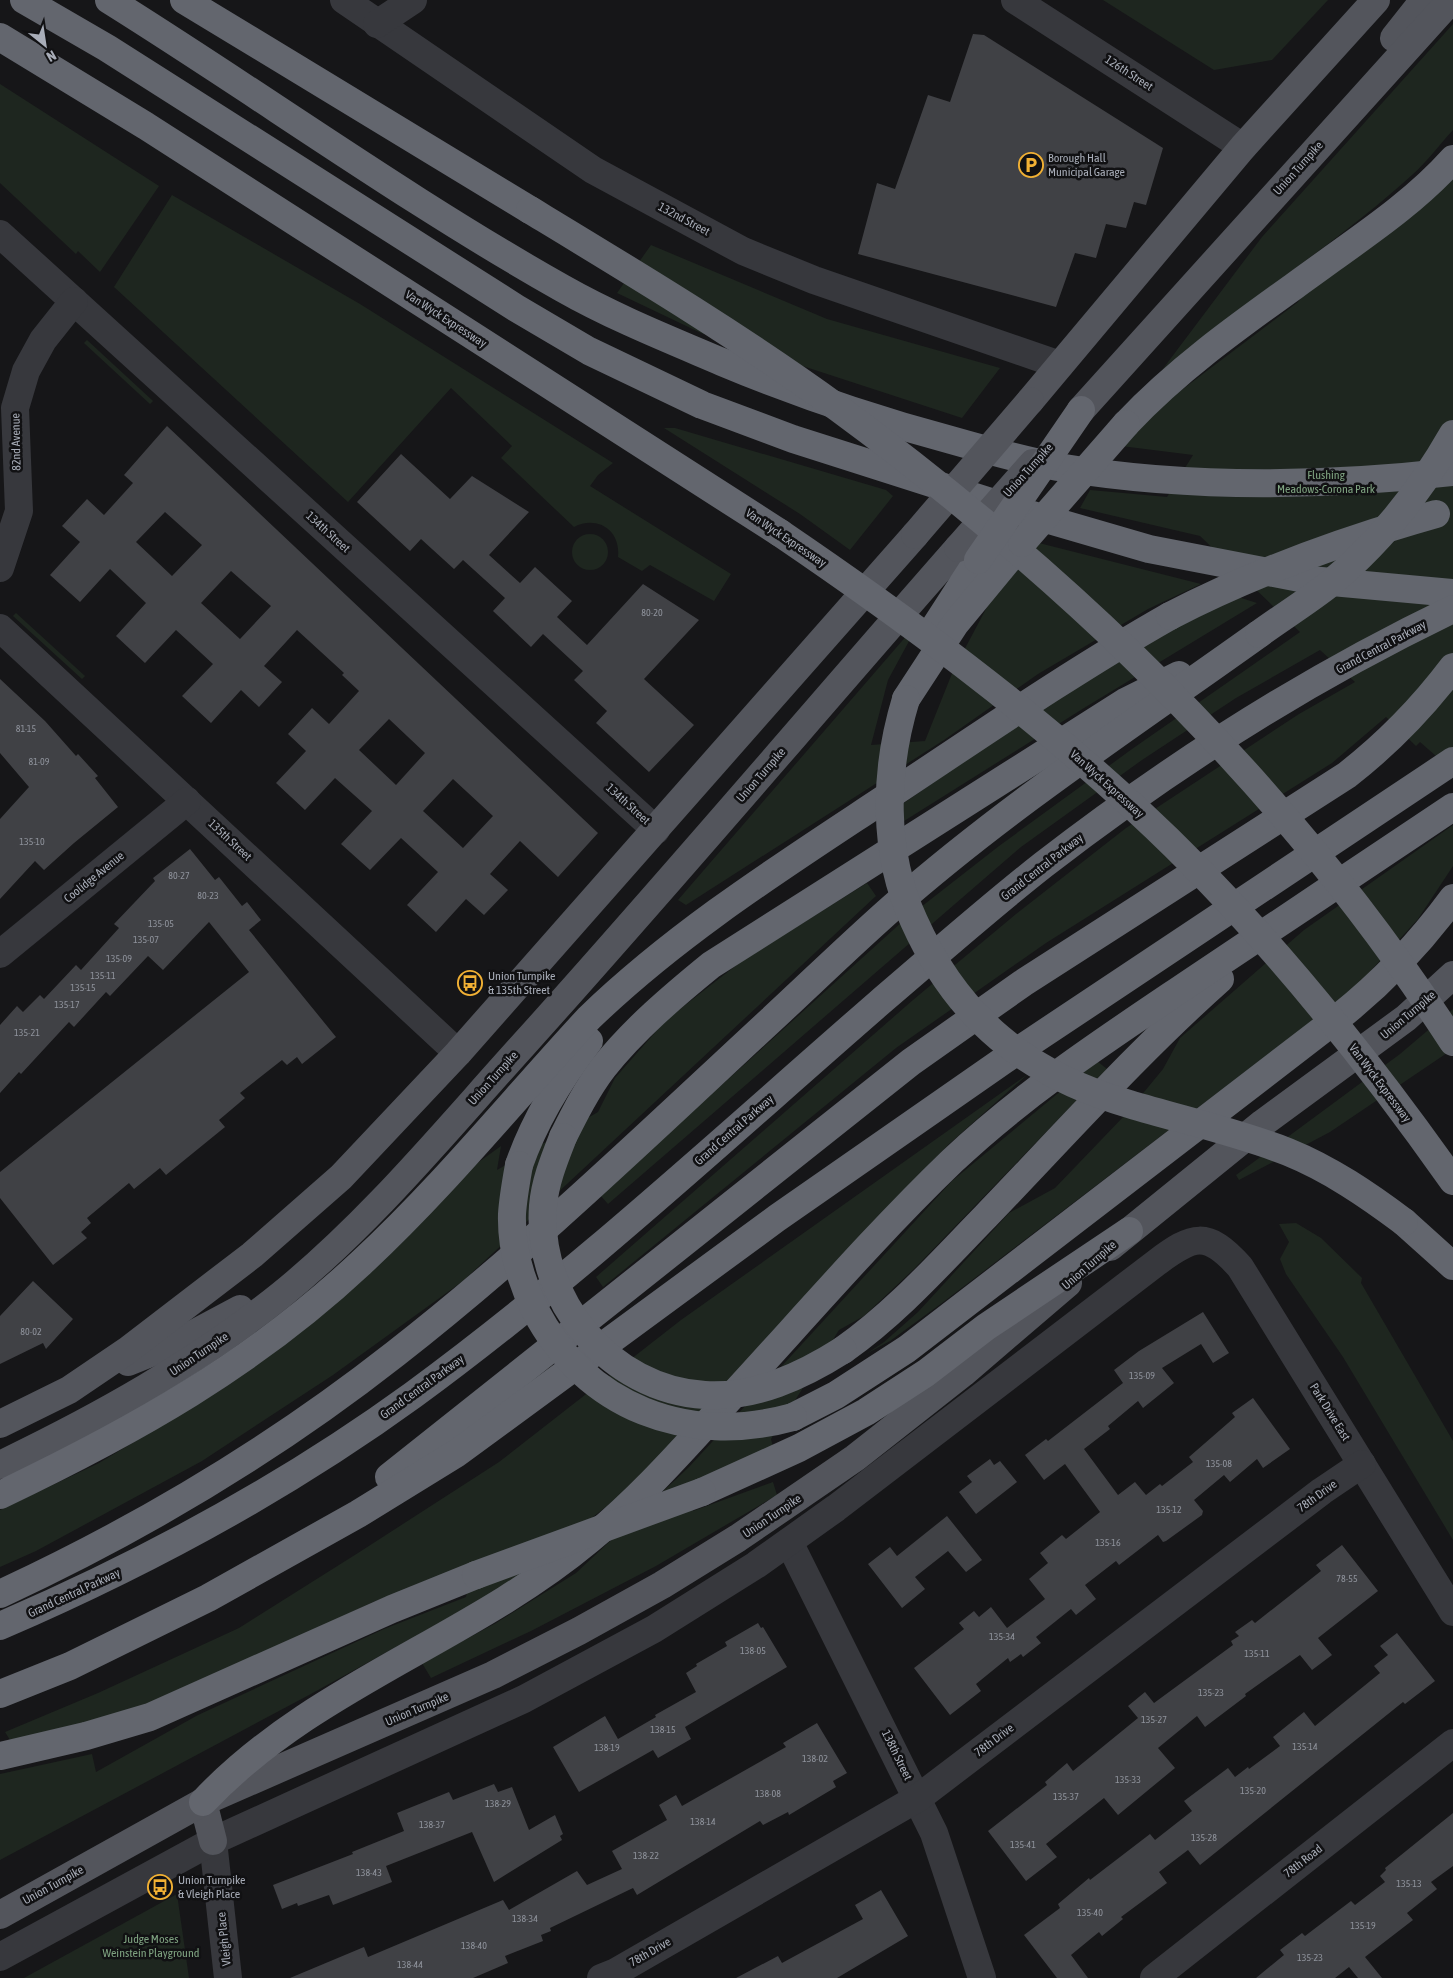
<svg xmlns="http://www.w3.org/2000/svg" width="1453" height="1978" font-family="'Asap Condensed',sans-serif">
<rect width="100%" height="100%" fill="#161618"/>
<!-- green -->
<g fill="#1e261f">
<polygon points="1103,0 1328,0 1272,60 1214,70"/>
<path d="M1453,24V130C1439,145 1427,162 1412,175C1333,247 1242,302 1162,370L1262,237Z"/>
<polygon points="0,84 159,186 100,272 78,251 76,254 0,183"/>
<polygon points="1453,148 1453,771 1420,742 1416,746 1386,717 1332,763 1046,943 896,1048 603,1287 596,1277 913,1000 1016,914 1126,828 1299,714 1355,682 1320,650 1236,698 1142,760 1021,847 608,1204 600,1195 903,921 999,846 1132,749 1300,632 1200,536 1080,508 1090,490 1167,497 1193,455 1121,446 1167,401 1298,302 1316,278"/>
<path d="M172,195L360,304L613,463L598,475L590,486L731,574L714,601L650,565L642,571L618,557C621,530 597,515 574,527L501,458L512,446L451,388L348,502L114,287Z"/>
<polygon points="651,245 827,319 1000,368 962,418 701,333 617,293"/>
<polygon points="87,340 153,401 150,404 84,343"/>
<polygon points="664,428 675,428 886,490 893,496 850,550 800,514"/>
<circle cx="590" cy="552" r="18"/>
<polygon points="1039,543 1201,584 1148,609 1038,674 944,740 686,905 678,900 921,619 888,680 871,745 925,741 953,671 987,607"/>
<path d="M1235,596L1257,603L1084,708L885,833L881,819C995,739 1110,660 1235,596Z"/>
<polygon points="16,613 85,676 82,679 13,616"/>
<polygon points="1453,825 1453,866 1418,919 1354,989 942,1303 890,1341 866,1354 884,1342 918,1312 1009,1213 1055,1188 1126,1114 1163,1069 1180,1038 1304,930"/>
<polygon points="867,883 876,896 463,1281 333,1375 202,1461 36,1551 0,1567 0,1510 99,1463 227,1386 351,1288 476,1164 501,1146 497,1170 598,1112 615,1078 666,1020 743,960"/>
<polygon points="1453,1009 1453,1049 1330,1132 1239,1180 1236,1175 1400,1054"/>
<polygon points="1097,1061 1107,1069 914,1269 864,1316 839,1330 771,1439 773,1447 698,1481 693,1511 773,1482 777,1495 656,1566 531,1631 431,1678 422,1663 496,1623 576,1573 689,1467 952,1181"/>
<polygon points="1028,1074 949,1144 834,1264 635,1484 501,1589 309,1695 0,1860 0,1774 92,1754 96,1772 198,1715 384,1629 466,1597 472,1564 371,1603 188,1690 108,1719 10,1740 5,1732 98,1693 239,1628 358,1553 499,1462 681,1320"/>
<polygon points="1296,1223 1321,1238 1362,1278 1361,1283 1453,1441 1453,1540 1343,1357 1286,1274 1280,1259 1289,1242 1279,1224"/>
<polygon points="177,1894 189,1978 24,1978"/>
</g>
<!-- building -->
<g fill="#404145" fill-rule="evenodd">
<polygon points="973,34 984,35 1163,148 1146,205 1134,202 1126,228 1106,224 1096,258 1075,253 1056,307 858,254 877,183 895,189 928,95 950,102"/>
<path d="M167,426L598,833L558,877L520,841L490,874L508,890L484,915L466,899L436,932L407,905L438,872L401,838L370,870L341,844L372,811L335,778L305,810L276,783L306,751L288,734L312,708L329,724L359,691L342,675L344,673L297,630L264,666L282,682L259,707L241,690L211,723L182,696L213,664L176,630L145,663L116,636L146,603L110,569L80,602L50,575L80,542L62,526L87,499L104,515L133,483L124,475ZM165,512L202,545L172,576L136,542ZM231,571L271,606L240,639L201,603ZM389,719L425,753L396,785L359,750ZM453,779L493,816L463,848L423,811Z"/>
<polygon points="401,454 450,499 472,476 529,512 489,555 520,583 535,567 572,601 557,617 587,645 643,584 699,620 644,679 694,725 649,772 596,723 607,711 574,680 583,671 543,634 531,647 493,611 505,598 463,560 454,569 421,539 410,551 357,502"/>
<polygon points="0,679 45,721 76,756 78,754 98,776 95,778 118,807 74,843 44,870 35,861 0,899 0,819 29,787 0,753"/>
<polygon points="190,849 215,880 219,877 242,906 247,902 261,920 249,930 336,1037 302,1064 297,1057 287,1065 282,1060 240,1093 245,1098 219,1120 225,1127 166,1175 160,1168 134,1189 129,1183 87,1218 91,1223 81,1232 87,1238 53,1265 0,1198 0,1172 249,972 209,922 163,970 148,956 110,996 106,992 74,1027 69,1022 21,1074 19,1072 0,1093 0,1025 17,1006 23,1012 40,995 44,999 76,965 81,970 119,928 114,924 155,881 153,878"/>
<polygon points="33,1281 73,1319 46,1349 43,1343 0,1364 0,1316"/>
<polygon points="1203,1312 1229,1353 1213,1363 1201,1344 1162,1368 1174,1383 1143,1408 1138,1401 1108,1426 1110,1429 1084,1449 1118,1495 1135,1482 1146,1495 1160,1484 1162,1486 1193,1462 1189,1457 1235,1417 1232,1413 1253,1398 1290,1449 1263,1468 1257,1459 1230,1482 1224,1475 1194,1500 1203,1511 1202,1515 1166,1541 1163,1542 1158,1535 1119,1565 1116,1561 1085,1585 1096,1599 1076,1615 1071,1609 1036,1637 1041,1643 1023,1657 1021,1654 1010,1662 1008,1658 976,1684 981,1691 950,1715 914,1668 964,1629 959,1623 974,1611 979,1617 991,1607 1007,1628 1045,1599 1029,1579 1048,1563 1040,1553 1062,1535 1066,1539 1100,1512 1065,1464 1044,1480 1025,1455 1046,1439 1048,1441 1123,1383 1114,1370 1139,1351"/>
<polygon points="990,1459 994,1465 1000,1461 1017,1482 976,1514 959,1492 972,1482 967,1476"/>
<polygon points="947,1516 982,1560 966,1572 948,1551 915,1577 925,1589 902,1608 868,1564 890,1547 897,1556"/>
<polygon points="1342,1545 1378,1591 1318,1638 1332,1655 1312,1670 1300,1655 1245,1694 1246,1696 1205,1727 1197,1716 1158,1748 1175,1768 1118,1815 1104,1798 1046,1844 1057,1857 1026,1881 988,1831 1047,1785 1045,1782 1067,1763 1073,1771 1138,1718 1128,1706 1145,1692 1154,1703 1233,1645 1231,1641 1239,1636 1235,1632 1252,1620 1255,1623 1321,1571 1316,1565"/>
<polygon points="758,1623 761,1628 763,1627 787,1667 685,1727 691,1739 658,1758 653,1750 579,1792 553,1747 605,1716 618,1739 656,1717 655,1715 696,1692 686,1673 697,1666 696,1664 727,1646 725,1642"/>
<polygon points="1397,1633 1435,1681 1405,1704 1403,1702 1200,1865 1188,1850 1159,1872 1167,1883 1121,1917 1123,1919 1102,1936 1099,1932 1071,1955 1088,1978 1057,1978 1024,1935 1060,1908 1058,1904 1089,1878 1090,1880 1150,1834 1155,1840 1192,1811 1184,1801 1228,1768 1235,1777 1248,1767 1249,1769 1280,1746 1273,1737 1304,1712 1315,1726 1380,1673 1374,1666 1388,1655 1380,1646"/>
<polygon points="817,1723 847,1773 833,1781 836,1787 789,1815 788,1812 763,1825 760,1821 637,1895 633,1888 550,1928 551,1931 541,1935 543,1941 505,1956 508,1963 473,1978 290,1978 364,1947 368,1957 503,1900 509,1910 577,1871 587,1885 622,1869 612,1851 667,1820 659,1805 676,1795 682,1806 786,1747 783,1743"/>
<polygon points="494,1784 498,1792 512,1787 529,1830 555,1815 563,1834 560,1836 562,1840 494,1882 472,1832 386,1866 392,1882 333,1905 329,1895 298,1906 297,1903 282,1909 273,1885 353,1854 352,1852 404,1831 397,1813 449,1792 453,1800"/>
<polygon points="1453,1813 1453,1866 1431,1882 1437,1889 1407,1913 1413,1920 1365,1957 1382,1978 1358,1978 1349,1967 1335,1978 1256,1978 1284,1955 1280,1950 1302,1933 1305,1936 1351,1901 1355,1905 1385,1882 1380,1876 1386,1870 1385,1868"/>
<polygon points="881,1890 908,1936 837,1978 736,1978 778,1956 782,1963 863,1919 855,1905"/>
</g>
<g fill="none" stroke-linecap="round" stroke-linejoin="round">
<!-- minor -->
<g stroke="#37383d" stroke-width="28">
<polyline points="344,0 593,170 743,251 814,280 1060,365"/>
<polyline points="1015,0 1243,147"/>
<polyline points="377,24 413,0"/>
<polyline points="0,234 656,830"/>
<polyline points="0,568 19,511 15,408 26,371 43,340 74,301"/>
<polyline points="0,628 458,1053"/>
<polyline points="0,954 187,801"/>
<polyline points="789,1542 934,1833 982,1978"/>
<polyline points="213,1841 228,1978"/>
<path d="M0,1957L213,1841L524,1699L654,1629L756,1565L836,1508L1156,1263C1193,1235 1207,1230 1240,1267L1453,1612"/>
<polyline points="601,1978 616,1972 918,1798 1322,1491 1362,1464"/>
<polyline points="1154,1978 1453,1743"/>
</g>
<!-- major -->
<g stroke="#53555c" stroke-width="28">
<polyline points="1394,38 1424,0"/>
<polyline points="1030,401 1243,147 1376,0"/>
<polyline points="1081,410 1451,0"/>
<polyline points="1110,1247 1263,1123 1406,1018 1453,975"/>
<polyline points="128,1362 180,1341 240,1309"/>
<polyline points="0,1424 69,1390 128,1350 252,1255 341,1177 458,1053 915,535"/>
<path d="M0,1465C100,1417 195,1364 281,1295C372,1221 446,1130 524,1044C671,881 813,713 958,548"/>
<polyline points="203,1802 213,1841"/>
<polyline points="0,1915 203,1802 493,1675 579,1631 662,1585 738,1538 855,1458 963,1373 1068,1283"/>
</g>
<!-- highway -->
<g stroke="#63666e" stroke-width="28">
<polyline points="24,0 107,48 516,308 589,351 702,405 793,439 1022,512 1149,549 1310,580 1453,593"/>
<path d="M109,0C261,95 406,200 562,288C613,317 668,339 722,362C796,393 873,419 951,440C986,450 1022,460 1058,467C1189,489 1321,487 1453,472"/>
<polyline points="184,0 530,210"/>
<polyline points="0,37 146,126 780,533"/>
<path d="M1126,424C1187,359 1262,310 1333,258C1375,228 1418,198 1453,159"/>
<polyline points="934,628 978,560"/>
<polyline points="906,699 955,624 1022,543"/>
<path d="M563,1137C575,1113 587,1089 603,1068C634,1029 673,996 711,965L1125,702L1179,675"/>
<path d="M519,1165C535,1119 559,1080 589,1041"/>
<polyline points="1404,1222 1453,1266"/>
<path d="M843,1350C897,1312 940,1263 986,1216C1063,1136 1137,1053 1220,979"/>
<path d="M793,1417L836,1395L907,1349L1339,1017C1383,982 1420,943 1453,898"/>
<path d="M389,1477L911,1062L1023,983L1347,775C1388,743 1422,708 1453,667"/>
<polyline points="702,1492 799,1448 866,1412 926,1373 986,1327 1129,1231"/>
<path d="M0,1495C134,1431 252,1365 361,1263C443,1187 513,1100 589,1018C679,931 786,864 890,795C982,734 1073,671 1170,616"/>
<path d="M0,1594C140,1529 274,1449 395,1354C527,1251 648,1134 771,1020C812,982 852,943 894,906C1008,806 1136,722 1259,634"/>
<path d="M0,1626C146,1563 285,1488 413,1395C577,1275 726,1136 879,1003C933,957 987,909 1043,865C1171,766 1307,679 1453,609"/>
<polyline points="0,1694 70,1666 208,1598 358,1514 457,1453 777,1218 1004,1060 1453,761"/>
<polyline points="0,1756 86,1736 150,1717 392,1609 476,1575"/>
<path d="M203,1802C312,1686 468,1641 589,1540C637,1501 678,1455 720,1409C797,1326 871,1239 952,1161C1025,1092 1108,1038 1191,982C1278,924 1366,865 1453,807"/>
</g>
<!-- major-bridge -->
<g stroke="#53555c" stroke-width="28">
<polyline points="915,535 1030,401"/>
<polyline points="958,548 1033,463"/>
</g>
<!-- highway-bridge -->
<g stroke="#63666e" stroke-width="28">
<path d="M530,210C634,273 739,336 838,408C1076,583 1292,793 1453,1042"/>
<path d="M780,533C905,618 1027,708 1138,811C1257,921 1360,1049 1453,1181"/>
<polyline points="1022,543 1126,424"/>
<polyline points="978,560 1081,410"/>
<path d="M1170,616C1255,572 1344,540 1436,514"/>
<path d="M1259,634C1281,618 1305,603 1327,586C1379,544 1420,492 1453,434"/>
<path d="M906,699C884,771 882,852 914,921C958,1019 1027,1074 1129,1104C1182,1120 1237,1132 1288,1152C1330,1169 1368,1195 1404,1222"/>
<path d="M563,1137C554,1160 545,1182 543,1206C536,1299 610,1390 705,1395C755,1398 802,1376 843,1350"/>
<path d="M519,1165C516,1182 513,1198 512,1214C511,1247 521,1281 535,1310C586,1408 688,1446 793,1417"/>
<polyline points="476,1575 702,1492"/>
</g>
</g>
<!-- icons -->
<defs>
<symbol id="parking-ring" viewBox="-11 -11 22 22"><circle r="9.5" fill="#111113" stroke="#f2b134" stroke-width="1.5"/><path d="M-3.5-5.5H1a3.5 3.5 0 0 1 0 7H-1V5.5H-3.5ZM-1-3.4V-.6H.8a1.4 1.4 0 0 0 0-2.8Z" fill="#f2b134"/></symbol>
<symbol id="bus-ring" viewBox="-11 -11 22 22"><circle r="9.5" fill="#111113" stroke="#f2b134" stroke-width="1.5"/><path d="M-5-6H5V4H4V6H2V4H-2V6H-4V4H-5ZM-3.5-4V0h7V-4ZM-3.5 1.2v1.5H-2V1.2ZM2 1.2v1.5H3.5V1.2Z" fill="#f2b134"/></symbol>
</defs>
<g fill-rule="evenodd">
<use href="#parking-ring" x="1017" y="151" width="28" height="28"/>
<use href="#bus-ring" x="456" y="969" width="28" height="28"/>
<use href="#bus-ring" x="146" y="1873" width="28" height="28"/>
</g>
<g text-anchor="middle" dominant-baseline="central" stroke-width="5" stroke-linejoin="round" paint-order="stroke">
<!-- number labels -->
<g font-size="10" fill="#8e929b">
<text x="652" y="612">80-20</text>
<text x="26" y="728">81-15</text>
<text x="39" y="761">81-09</text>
<text x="32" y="841">135-10</text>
<text x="179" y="875">80-27</text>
<text x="208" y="895">80-23</text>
<text x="161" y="923">135-05</text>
<text x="146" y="939">135-07</text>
<text x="119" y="958">135-09</text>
<text x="103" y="975">135-11</text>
<text x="83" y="987">135-15</text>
<text x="67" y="1004">135-17</text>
<text x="27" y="1032">135-21</text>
<text x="31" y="1331">80-02</text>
<text x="1142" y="1375">135-09</text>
<text x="1219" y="1463">135-08</text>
<text x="1169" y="1509">135-12</text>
<text x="1108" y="1542">135-16</text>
<text x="1347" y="1578">78-55</text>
<text x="1002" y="1636">135-34</text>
<text x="753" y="1650">138-05</text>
<text x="1257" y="1653">135-11</text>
<text x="1211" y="1692">135-23</text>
<text x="1154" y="1719">135-27</text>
<text x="663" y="1729">138-15</text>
<text x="1305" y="1746">135-14</text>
<text x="607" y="1747">138-19</text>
<text x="815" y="1758">138-02</text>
<text x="1128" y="1779">135-33</text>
<text x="1253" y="1790">135-20</text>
<text x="768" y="1793">138-08</text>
<text x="1066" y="1796">135-37</text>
<text x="498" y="1803">138-29</text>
<text x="703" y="1821">138-14</text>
<text x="432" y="1824">138-37</text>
<text x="1204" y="1837">135-28</text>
<text x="1023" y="1844">135-41</text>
<text x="646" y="1855">138-22</text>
<text x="369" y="1872">138-43</text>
<text x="1409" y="1883">135-13</text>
<text x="1090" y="1912">135-40</text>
<text x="525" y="1918">138-34</text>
<text x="1363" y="1925">135-19</text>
<text x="474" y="1945">138-40</text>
<text x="1310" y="1957">135-23</text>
<text x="410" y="1964">138-44</text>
</g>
<!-- street labels -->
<g font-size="12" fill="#a8adb8" stroke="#111113">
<text transform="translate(1129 73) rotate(33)">126th Street</text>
<text transform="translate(1298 168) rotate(-48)">Union Turnpike</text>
<text transform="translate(684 219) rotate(28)">132nd Street</text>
<text transform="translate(446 319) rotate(33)">Van Wyck Expressway</text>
<text transform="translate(16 442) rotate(-91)">82nd Avenue</text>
<text transform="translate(1028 470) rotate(-48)">Union Turnpike</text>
<text transform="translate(328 532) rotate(42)">134th Street</text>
<text transform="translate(786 538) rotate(34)">Van Wyck Expressway</text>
<text transform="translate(1381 647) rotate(-28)">Grand Central Parkway</text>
<text transform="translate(761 775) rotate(-49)">Union Turnpike</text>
<text transform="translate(1107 784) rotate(42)">Van Wyck Expressway</text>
<text transform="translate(628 804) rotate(42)">134th Street</text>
<text transform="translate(230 840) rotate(43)">135th Street</text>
<text transform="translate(1042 867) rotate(-38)">Grand Central Parkway</text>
<text transform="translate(94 877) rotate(-39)">Coolidge Avenue</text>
<text transform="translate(1408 1015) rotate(-40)">Union Turnpike</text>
<text transform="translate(493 1078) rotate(-48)">Union Turnpike</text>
<text transform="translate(1380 1083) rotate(53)">Van Wyck Expressway</text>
<text transform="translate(734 1130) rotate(-41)">Grand Central Parkway</text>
<text transform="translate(1089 1265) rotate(-41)">Union Turnpike</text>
<text transform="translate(199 1354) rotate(-34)">Union Turnpike</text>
<text transform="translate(422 1387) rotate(-36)">Grand Central Parkway</text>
<text transform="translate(1330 1412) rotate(58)">Park Drive East</text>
<text transform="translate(1317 1496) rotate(-36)">78th Drive</text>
<text transform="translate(772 1516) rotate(-34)">Union Turnpike</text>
<text transform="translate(74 1593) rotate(-25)">Grand Central Parkway</text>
<text transform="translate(417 1709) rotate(-23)">Union Turnpike</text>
<text transform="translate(994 1740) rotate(-37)">78th Drive</text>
<text transform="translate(897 1755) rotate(64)">138th Street</text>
<text transform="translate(1303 1861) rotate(-38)">78th Road</text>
<text transform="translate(53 1885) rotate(-29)">Union Turnpike</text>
<text transform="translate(224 1939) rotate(-96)">Vleigh Place</text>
<text transform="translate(650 1952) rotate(-30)">78th Drive</text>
</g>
<!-- poi labels -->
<g font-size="12" fill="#a8adb8" stroke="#111113" text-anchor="start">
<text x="1048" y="158">Borough Hall<tspan x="1048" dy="14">Municipal Garage</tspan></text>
<text x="488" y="976">Union Turnpike<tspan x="488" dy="14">&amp; 135th Street</tspan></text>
<text x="178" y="1880">Union Turnpike<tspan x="178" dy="14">&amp; Vleigh Place</tspan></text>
</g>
<!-- park labels -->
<g font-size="12" fill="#7fa381" stroke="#111113">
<text x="1326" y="475">Flushing<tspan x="1326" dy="14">Meadows-Corona Park</tspan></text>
<text x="151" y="1939">Judge Moses<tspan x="151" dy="14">Weinstein Playground</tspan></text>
</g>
</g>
<!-- north arrow -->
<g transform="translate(45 45) rotate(150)" stroke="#111113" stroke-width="4" paint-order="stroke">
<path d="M0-4L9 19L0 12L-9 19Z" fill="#a8adb8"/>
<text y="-8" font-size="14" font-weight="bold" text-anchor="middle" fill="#a8adb8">N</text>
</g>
</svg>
